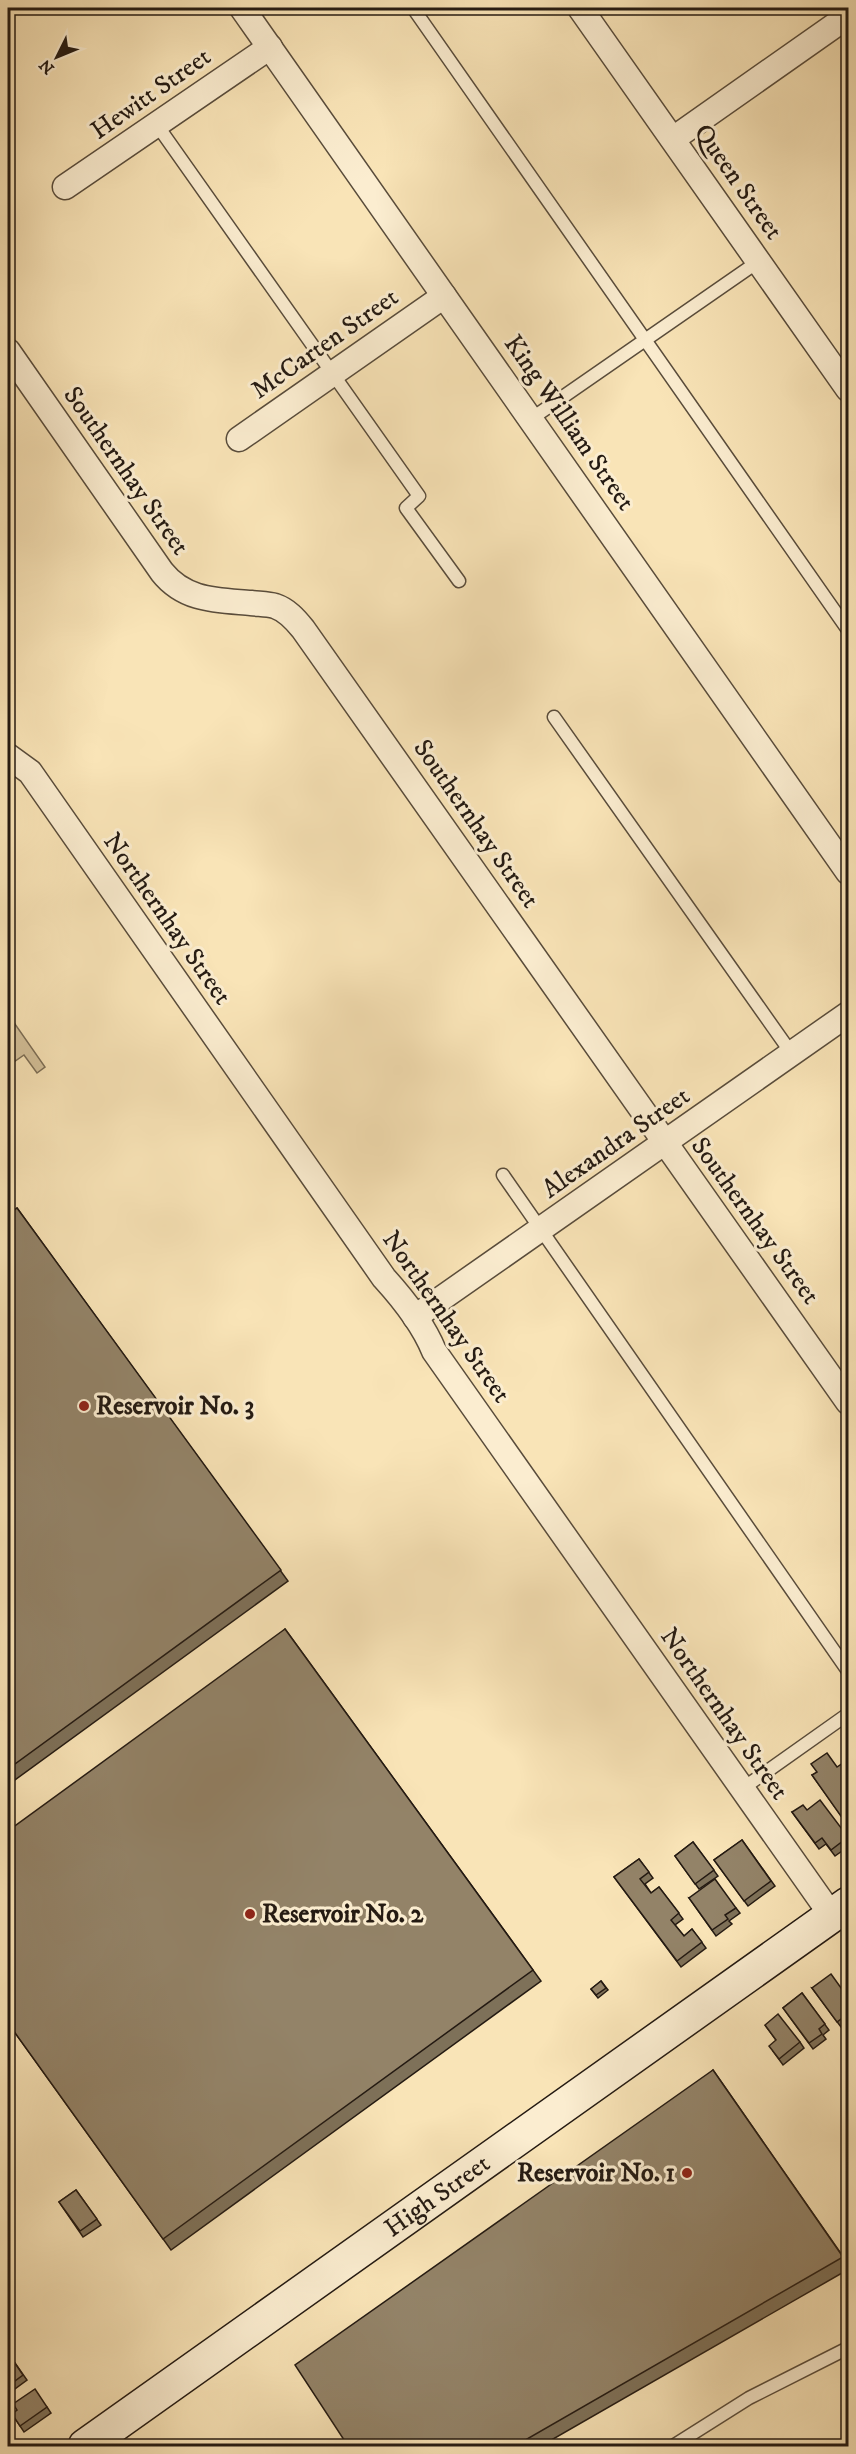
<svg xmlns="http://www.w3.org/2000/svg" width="856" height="2454" font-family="'IM FELL DW Pica',serif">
<rect width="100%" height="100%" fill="#f9e4b7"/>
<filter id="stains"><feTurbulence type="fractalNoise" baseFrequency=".00333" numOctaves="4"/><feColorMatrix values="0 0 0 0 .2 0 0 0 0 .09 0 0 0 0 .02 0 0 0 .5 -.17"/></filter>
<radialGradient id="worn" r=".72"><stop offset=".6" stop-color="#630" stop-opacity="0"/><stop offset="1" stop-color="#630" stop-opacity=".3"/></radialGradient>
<!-- green -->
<polygon fill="#d5c29b" stroke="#7c6e56" stroke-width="1.5" points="8,1014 45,1067 37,1073 24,1055 8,1066"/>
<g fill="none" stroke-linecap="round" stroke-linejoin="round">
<defs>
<g id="service">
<polyline points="413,8 848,630"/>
<polyline points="157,125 419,496 406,508 459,581"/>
<polyline points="531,419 759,261"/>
<polyline points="554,717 792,1054"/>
<polyline points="503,1175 848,1671"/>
<polyline points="742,1789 848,1714"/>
<polyline points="673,2446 749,2398 848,2348"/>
</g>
<g id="minor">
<polyline points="242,8 848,872"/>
<polyline points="580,8 848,389"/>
<polyline points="673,139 848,16"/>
<polyline points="65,187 270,47"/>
<path d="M8,351L162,572C185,601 217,600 251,603C259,604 268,604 275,606C287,610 295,619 303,629L848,1402"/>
<polyline points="239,439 444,296"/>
<path d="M8,756L30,772L384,1278C404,1300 423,1324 434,1351L832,1916"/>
<polyline points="415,1317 848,1014"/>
</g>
<g id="secondary">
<path id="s1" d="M85,2446L848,1904"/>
</g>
</defs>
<!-- service casing -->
<use href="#service" stroke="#594c3b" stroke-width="15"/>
<!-- minor casing -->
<use href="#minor" stroke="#594c3b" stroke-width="27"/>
<!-- secondary casing -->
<use href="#secondary" stroke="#241a12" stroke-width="36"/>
<!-- service -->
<use href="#service" stroke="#fbedd0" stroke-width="12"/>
<!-- minor -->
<use href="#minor" stroke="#fbedd0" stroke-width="24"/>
<!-- secondary -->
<use href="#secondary" stroke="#fbedd0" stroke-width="33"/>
</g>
<!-- wall -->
<g fill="#7e7159" stroke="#241a12" stroke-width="1.5">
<polygon points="17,1208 288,1581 8,1785 8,1215"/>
<polygon points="285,1629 541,1981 171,2250 8,2023"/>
<polygon points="837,1767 849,1770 849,1823 847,1824 812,1775"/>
<polygon points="807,1810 848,1837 849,1846 835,1856 826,1844 819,1849 792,1812"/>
<polygon points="742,1840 775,1886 748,1906 714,1860"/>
<polygon points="693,1842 718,1876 699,1889 675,1856"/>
<polygon points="639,1859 653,1878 645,1884 651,1893 659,1887 683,1919 675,1925 684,1936 692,1929 706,1948 681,1967 614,1877"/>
<polygon points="689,1898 736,1908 740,1913 729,1921 732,1924 716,1936"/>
<polygon points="601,1981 608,1990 598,1998 591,1989"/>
<polygon points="812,1988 849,1999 849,2022 841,2027"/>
<polygon points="802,1993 829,2030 823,2035 826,2039 813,2049 783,2008"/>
<polygon points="765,2025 800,2042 804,2048 783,2065 773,2051 776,2040"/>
<polygon points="713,2070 849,2265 849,2269 541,2446 348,2446"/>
<polygon points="76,2190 101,2225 83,2237 59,2202"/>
<polygon points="8,2353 27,2380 8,2394"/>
<polygon points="47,2407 51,2413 24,2432 12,2414"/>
</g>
<!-- building -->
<g fill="#938368" stroke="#241a12" stroke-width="1.5">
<polygon points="17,1208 281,1570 8,1769 8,1215"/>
<polygon points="285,1629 533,1970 163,2239 8,2023 8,1831"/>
<polygon points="827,1753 837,1767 843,1763 849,1770 849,1815 843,1819 812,1775 817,1772 811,1764"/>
<polygon points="820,1800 848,1837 831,1850 822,1838 815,1843 792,1812 803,1805 807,1810"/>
<polygon points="742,1840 771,1881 744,1901 714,1860"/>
<polygon points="693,1842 714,1870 695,1884 675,1856"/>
<polygon points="639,1859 649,1872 640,1879 651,1893 659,1887 679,1913 671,1920 684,1936 692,1929 702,1942 677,1961 614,1877"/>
<polygon points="715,1879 736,1908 725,1915 728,1919 712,1930 689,1898"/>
<polygon points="831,1974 849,1999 849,2013 837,2022 812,1988"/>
<polygon points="601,1981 606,1988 596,1995 591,1989"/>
<polygon points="802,1993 825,2024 819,2029 822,2034 809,2043 783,2008"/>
<polygon points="778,2014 800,2042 779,2059 769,2046 776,2040 765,2025"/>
<polygon points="713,2070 843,2257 515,2446 348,2446 295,2365"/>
<polygon points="76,2190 97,2219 80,2231 59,2202"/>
<polygon points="8,2353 23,2375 8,2386"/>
<polygon points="35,2389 47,2407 20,2426 12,2414 17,2410 13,2404"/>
</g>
<!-- markers -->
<g fill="#8f2418" stroke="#fbedd0" stroke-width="2">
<circle cx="84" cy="1406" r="6"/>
<circle cx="250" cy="1914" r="6"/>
<circle cx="687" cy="2173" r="6"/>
</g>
<g text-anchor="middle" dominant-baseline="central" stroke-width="6" stroke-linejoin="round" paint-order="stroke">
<!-- street labels -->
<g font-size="26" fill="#241a12" stroke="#fbedd0">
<text transform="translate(151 94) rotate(-35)">Hewitt Street</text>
<text transform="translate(738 182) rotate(55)">Queen Street</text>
<text transform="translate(325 344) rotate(-35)">McCarten Street</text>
<text transform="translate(569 423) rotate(55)">King William Street</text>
<text transform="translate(126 471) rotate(55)">Southernhay Street</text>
<text transform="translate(476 824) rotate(55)">Southernhay Street</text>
<text transform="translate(167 919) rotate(55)">Northernhay Street</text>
<text transform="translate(616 1143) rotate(-35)">Alexandra Street</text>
<text transform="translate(755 1221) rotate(54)">Southernhay Street</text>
<text transform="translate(446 1317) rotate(55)">Northernhay Street</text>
<text transform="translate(724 1714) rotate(55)">Northernhay Street</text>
<text stroke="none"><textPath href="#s1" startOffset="432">High Street</textPath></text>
</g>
<!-- poi labels -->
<g font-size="26" font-weight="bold" fill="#241a12" stroke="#fbedd0" text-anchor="start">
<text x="96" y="1406">Reservoir No. 3</text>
<text x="262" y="1914">Reservoir No. 2</text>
<text x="675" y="2173" text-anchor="end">Reservoir No. 1</text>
</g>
</g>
<!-- margin -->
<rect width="856" height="2454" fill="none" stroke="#f9e4b7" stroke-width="30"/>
<rect x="9" y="9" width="838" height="2436" fill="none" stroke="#241a12" stroke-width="3"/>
<rect x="15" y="15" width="826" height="2424" fill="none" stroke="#241a12" stroke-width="1.5"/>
<!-- north arrow -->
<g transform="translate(57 57) rotate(227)" stroke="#fbedd0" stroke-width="4.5" paint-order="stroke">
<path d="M0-4.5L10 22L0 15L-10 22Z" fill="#241a12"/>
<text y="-9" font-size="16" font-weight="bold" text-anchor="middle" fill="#241a12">N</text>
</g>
<rect width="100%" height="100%" filter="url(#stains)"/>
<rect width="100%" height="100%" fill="url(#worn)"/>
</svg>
